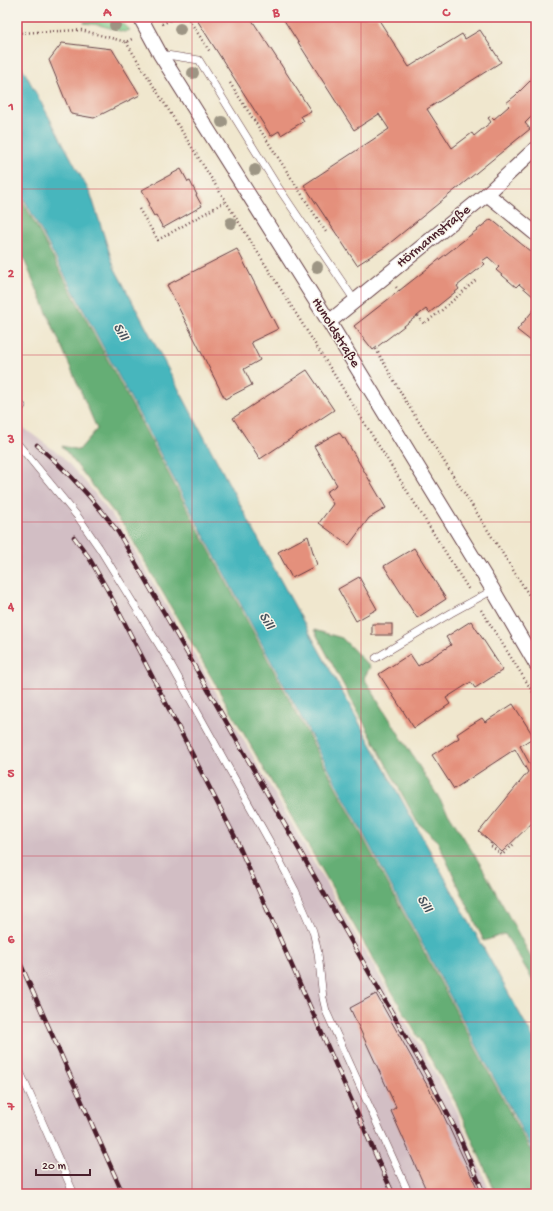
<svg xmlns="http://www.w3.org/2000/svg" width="553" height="1211" font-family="'Gochi Hand',sans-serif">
<rect width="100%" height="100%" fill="#f7f3e8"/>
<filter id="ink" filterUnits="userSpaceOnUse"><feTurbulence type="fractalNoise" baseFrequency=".025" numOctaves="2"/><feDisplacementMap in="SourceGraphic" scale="8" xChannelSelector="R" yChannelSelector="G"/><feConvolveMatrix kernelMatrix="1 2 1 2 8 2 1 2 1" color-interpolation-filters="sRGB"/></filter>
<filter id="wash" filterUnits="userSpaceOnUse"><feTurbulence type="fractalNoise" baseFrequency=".012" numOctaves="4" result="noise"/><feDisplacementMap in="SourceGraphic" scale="16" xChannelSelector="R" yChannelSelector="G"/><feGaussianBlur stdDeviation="0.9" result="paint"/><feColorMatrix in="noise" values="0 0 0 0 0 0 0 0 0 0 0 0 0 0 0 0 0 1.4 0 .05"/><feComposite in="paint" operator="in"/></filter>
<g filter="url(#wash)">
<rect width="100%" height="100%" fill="#f0e7ce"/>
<!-- industrial -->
<polygon fill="#d2bec4" points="17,423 62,456 88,485 121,527 453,1104 491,1194 17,1194"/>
<!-- green -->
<path fill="#7cca89" stroke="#63745a" d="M104,20C114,19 123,22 130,30L124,32L99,25L84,23V22Z"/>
<!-- forest -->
<g fill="#65ae75" stroke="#586650">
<polygon points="17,190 536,1161 536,1194 496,1194 456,1103 125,527 62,446 79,450 97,429 17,243"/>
<polygon points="314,630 342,638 370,667 364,678 482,867 536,966 536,985 505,934 484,941 437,840 417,822"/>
</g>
<!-- water -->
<polygon fill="#47b6bd" stroke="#486a74" points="17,58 91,195 114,267 271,563 536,1043 536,1157 17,186"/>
<g id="blocks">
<!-- building -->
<g fill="#e4907c">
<polygon points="201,17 250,17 311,111 301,116 304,121 281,135 279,131 271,136 197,20"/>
<polygon points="282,17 377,17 409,67 462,34 465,39 480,30 501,62 427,109 452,148 472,133 474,136 491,122 488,118 491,116 494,119 509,106 506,103 515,96 536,75 536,112 525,123 530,129 385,247 357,265 304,185 389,129 379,114 354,130"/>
<polygon points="62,43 112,49 140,95 94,118 71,114 49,60"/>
<polygon points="181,169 188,182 190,181 197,195 196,195 202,206 163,228 156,215 154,216 148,205 150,204 142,190"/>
<polygon points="491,219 536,256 536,295 534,297 519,284 516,287 496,270 499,267 488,257 482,261 485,264 457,286 459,289 429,313 426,309 373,350 354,326"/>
<polygon points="237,249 278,329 251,342 260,360 244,369 252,385 225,399 167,285"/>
<polygon points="536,307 536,345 517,330"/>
<polygon points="307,370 334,410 260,459 233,418"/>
<polygon points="339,432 343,438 344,437 386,508 369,518 349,545 319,523 333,504 326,492 337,485 314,446"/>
<polygon points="308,536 317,565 292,578 278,552"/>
<polygon points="414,548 446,599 417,618 384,566"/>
<polygon points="359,577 377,609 356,621 338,589"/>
<polygon points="471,621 503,670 475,688 471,682 446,698 450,704 414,728 379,674 410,654 418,666 451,645 446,637"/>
<rect x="372" y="624" width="20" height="11"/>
<polygon points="513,704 534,737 520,746 532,768 536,748 536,819 502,852 479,832 528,772 515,749 454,789 432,755 459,738 457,734 469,726 482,718 485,722"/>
<polygon points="376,994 441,1110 480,1194 428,1194 391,1111 396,1107 350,1008"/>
</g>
</g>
</g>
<g filter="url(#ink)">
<use href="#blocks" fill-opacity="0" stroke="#633d43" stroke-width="1"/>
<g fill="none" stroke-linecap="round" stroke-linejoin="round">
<defs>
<g id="service">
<polyline points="160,54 199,60 276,184 355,301"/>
<polyline points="17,404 22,406"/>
<polyline points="17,443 78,517 100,549 170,663 271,844 295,890 313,931 318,953 323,998 326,1011 409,1194"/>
<polyline points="376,658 451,613 493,590"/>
<polyline points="17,1065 74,1194"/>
</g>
<g id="minor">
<polyline points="140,17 160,54 329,322 493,590 536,664"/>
<polyline points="487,194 536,234"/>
<polyline points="329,322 487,194 536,148"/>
</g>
</defs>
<!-- service casing -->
<use href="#service" stroke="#633d43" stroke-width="8"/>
<!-- minor casing -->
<use href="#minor" stroke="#633d43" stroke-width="16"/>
<!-- path -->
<g stroke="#633d43" stroke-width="2.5" stroke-dasharray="1 3" stroke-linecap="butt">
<polyline points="186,17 188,18 210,52"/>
<polyline points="162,24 177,17"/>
<polyline points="17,33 81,30 126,42 134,38"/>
<polyline points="126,42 469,590"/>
<polyline points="230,83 326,232"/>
<polyline points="139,209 158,240 225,202"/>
<polyline points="396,287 399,291"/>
<polyline points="418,316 424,324 442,310 476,280"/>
<polyline points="376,349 405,400 536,606"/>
<polyline points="481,610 536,697"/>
<polyline points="491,843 490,845 502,855 515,843"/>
</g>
<!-- service -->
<use href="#service" stroke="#fff" stroke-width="7"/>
<!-- minor -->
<use href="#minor" stroke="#fff" stroke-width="14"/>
<defs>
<g id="rail">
<path d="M37,445C68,471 94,500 118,532L427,1074L459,1136L484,1194"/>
<polyline points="74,537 88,556 107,589 234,835 393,1194"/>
<polyline points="17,956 123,1194"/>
</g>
</defs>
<!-- rail casing -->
<use href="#rail" stroke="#4a1f2b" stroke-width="4.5"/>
<!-- rail -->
<use href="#rail" stroke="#f7f3e8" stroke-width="3" stroke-dasharray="9" stroke-linecap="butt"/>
</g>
<!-- trees -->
<g fill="#9d9584">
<circle cx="115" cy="25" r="6"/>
<circle cx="180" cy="29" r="6"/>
<circle cx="193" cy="73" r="6"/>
<circle cx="222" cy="122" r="6"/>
<circle cx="255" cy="170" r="6"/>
<circle cx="231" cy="223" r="6"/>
<circle cx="317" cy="267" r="6"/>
</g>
</g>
<!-- grid -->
<path fill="none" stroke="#d1495b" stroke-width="1" stroke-opacity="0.55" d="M192,17V1194M361,17V1194M17,189H536M17,355H536M17,522H536M17,689H536M17,856H536M17,1022H536"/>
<g text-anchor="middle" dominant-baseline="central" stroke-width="3" stroke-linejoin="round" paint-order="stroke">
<!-- street labels -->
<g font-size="14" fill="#4a1f2b" stroke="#f7f3e8">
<text transform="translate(434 237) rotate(-39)">Hörmannstraße</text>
<text transform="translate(335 333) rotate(58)">Hunoldstraße</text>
</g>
<!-- water labels -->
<g font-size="15" font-style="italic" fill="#49545e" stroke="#f7f3e8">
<text transform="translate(120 332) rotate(63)">Sill</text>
<text transform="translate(266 621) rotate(61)">Sill</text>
<text transform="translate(424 904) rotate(61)">Sill</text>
</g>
</g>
<!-- margin -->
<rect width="553" height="1211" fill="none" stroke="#f7f3e8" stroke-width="44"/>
<!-- scale -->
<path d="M36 1169v6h54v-6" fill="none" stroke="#4a1f2b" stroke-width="2"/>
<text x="42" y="1169" font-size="12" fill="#4a1f2b" stroke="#f7f3e8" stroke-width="3" paint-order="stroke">20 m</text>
<rect x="22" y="22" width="509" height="1167" fill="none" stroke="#d1495b" stroke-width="1.5"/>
<g font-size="13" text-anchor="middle" font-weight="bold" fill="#d1495b">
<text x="107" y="16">A</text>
<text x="276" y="16">B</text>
<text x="446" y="16">C</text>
<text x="11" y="110">1</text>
<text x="11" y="277">2</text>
<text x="11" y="443">3</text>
<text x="11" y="610">4</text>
<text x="11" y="777">5</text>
<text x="11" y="943">6</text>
<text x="11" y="1110">7</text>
</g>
</svg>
